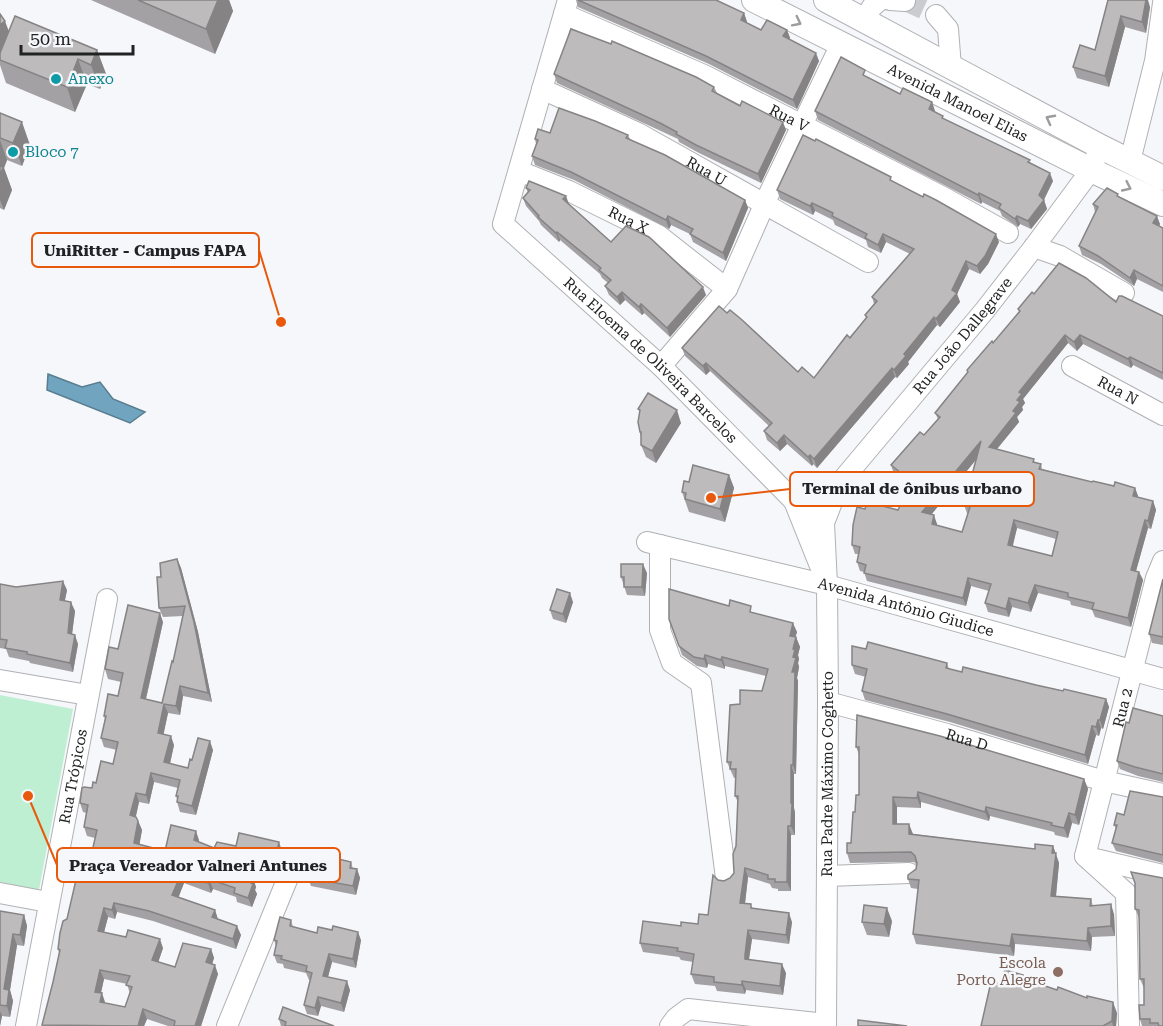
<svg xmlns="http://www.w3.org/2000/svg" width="1163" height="1026" font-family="'Roboto Serif',serif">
<rect width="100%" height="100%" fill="#f6f7fa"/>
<!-- green -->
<polygon fill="#bfefd2" points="0,695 73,709 39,890 0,882"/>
<!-- water -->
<polygon fill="#70a4bf" stroke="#587d90" stroke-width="1.5" points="48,374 82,387 100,382 113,399 145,412 130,423 47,390"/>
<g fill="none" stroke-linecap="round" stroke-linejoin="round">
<!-- minor-tunnel -->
<polyline stroke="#cbcccf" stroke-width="20" stroke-dasharray="20 10" stroke-linecap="butt" points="905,1 936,15"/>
<defs>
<g id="minor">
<path id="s1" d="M568,0L503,224L661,366L794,501L824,523"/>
<polyline points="890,0 905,1"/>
<path id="s2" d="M564,14L704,75L945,198L1008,233"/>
<polyline points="936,15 948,29 951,67"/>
<polyline points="864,20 872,7 880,0"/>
<path id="s3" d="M542,89L638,133L868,262"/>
<polyline points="1130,161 1155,61 1163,3"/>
<path id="s4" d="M519,171L569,191L658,235L727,289"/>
<polyline points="767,198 841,44"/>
<polyline points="1034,247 1060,256 1124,293"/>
<polyline points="661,366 727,289 765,203"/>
<path id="s5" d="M1072,366L1163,415"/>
<polyline points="794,501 820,566"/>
<path id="s6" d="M647,542L827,585L1163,679"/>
<polyline points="660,545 660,630 672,663 701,683 726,878"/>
<polyline points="0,680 88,695"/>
<path id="s7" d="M828,702L947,734L1104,781L1163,794"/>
<path id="s8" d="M1085,856L1156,578L1163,561"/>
<polyline points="1085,856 1126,893 1129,1026"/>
<polyline points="1087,857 1163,875"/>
<polyline points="827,876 909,873"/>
<polyline points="0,893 48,902"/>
<path id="s9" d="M26,1026L107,599"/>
<polyline points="227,1026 296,858"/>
<polyline points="670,1026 676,1018 688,1009 826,1024"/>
<path id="s10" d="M826,1026L828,702L827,585L824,523L839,484L985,310L1034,247L1091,170L1096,157"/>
</g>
<g id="major">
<path id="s11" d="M754,0L1091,170L1163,204"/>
<polyline points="826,0 1101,147 1163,178"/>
</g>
</defs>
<!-- minor casing -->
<use href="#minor" stroke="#b0b1b4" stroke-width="22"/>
<!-- major casing -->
<use href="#major" stroke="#b0b1b4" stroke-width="26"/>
<!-- minor -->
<use href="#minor" stroke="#fff" stroke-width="20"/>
<!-- major -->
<use href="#major" stroke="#fff" stroke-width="24"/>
</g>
<!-- wall -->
<g fill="#a3a1a3" fill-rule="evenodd">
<polygon points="91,0 229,0 233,11 215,54"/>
<polygon points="576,0 716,0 744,13 747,22 747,23 761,30 787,30 790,38 789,39 819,61 797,109 709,64 578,7"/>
<polygon points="1108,0 1150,7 1146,33 1125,27 1109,87 1077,78 1073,67 1095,50"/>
<polygon points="0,14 9,31 97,50 106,74 100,89 87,84 75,112 6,83 0,65"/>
<polygon points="554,74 714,87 717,93 786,130 761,183 699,153 679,142 678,139 663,132 557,83"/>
<polygon points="868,77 900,94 932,102 935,112 944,119 1031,163 1053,181 1044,200 1047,209 1031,229 1020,224 1018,227 1002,216 1000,211 982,202 981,204 818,120 815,111"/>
<polygon points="0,113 30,145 22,166 7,160 4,168 12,190 4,210 0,208"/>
<polygon points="550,133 628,135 630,139 745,200 748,208 726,261 693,242 690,234 671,225 669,229 574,180 535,165 532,156 536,144 535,139"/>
<polygon points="893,182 999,242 988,264 980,274 969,269 957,294 960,302 940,327 937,325 908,362 909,364 897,378 895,377 817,468 813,464 812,466 787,444 780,451 767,440 764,431 769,426 710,371 706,375 685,356 682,348 798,372 814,378 866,318 865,315 874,304 872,297 910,254 886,242 881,253 868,247 866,240 835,225 833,220 815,211 813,215 780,199 777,190"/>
<polygon points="526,188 569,204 611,242 706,295 670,337 644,313 642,315 625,300 620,305 609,295 605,286 608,283 602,278 600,274 560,240 559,242 541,225 539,221 526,206 523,198 528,193"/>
<polygon points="1119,197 1160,224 1159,226 1163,228 1163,292 1137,279 1134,286 1101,264 1082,255 1079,246 1095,212 1093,204"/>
<path d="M1034,294L1116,302L1163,316V380L1133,365L1131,368L1083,344L1077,351L1068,343L1023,399L1025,403L1022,407L1023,410L1017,417L1019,422L997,449L1041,464L1042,469L1092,482L1114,486L1135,488L1138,496V498L1153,501L1156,510L1151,529L1148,528L1136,571L1139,572L1143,580L1131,627L1095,617L1092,610L1071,605L1070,601L1038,593L1031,612L1012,607L1009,617L988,612L985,603L989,591L971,586L966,606L867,581L864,572L860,571L857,562L859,554H855L852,545L865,509L898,510L904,496L898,491L894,479L897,476L894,474L891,465L924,435L938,419L935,413L968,373L967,370L993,343L1019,312L1018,309ZM976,459L964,505L967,513L968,514L962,532L937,525V524L931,515ZM1017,528L1056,539L1052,556L1012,546Z"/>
<polygon points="638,409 681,423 656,463 646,457 641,445 641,437 640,432 640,412"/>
<polygon points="729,475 734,488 725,522 689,512 682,492 689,482"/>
<path d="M177,559L181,568L198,632L212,702L183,696L180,715L168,713L163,734L174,745L170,764L188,768L192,760L213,750L196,815L180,812L177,802V799L176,796L178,788L154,782L149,804L139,802L136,816L142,830L139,845L165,851L199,840V842L214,848L236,846L282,851L279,865L256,858L250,876L256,887L255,890L257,894L252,907L237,902L236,897L213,889L211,893L184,883L178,897L215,910L218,919L241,935L236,949L153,921L117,912L115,919L108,917L104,932L163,948L158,962L175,967L211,949L214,958L212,964L218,974L201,1026H168L147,1019L144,1026H42L53,982L59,953L58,949L67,919L91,856L95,838L87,836L84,827L86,813L83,812L80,803L96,783L113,764L117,750L104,747L101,738L105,719L104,716L118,696L121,682L108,679L105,669L118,649L163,622L146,699L162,703L173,662L183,616L163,617L159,608L161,577ZM104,979L127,984L130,994L125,1007L105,1003L101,993Z"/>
<polygon points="647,573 645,596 627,595 621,577"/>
<polygon points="1163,579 1163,645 1152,643 1149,634"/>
<polygon points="0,584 16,587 67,590 65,600 75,611 72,634 78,644 73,672 30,663 29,661 9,657 6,649 0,648"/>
<polygon points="573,602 566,623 553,619 550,610"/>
<polygon points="754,613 797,632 795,637 796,637 800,647 798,655 799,659 798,663 799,667 797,678 798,681 796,774 794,774 794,808 795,813 795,835 791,835 791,891 778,891 778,889 772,888 770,884 748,877 745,903 753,908 792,922 789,944 752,939 749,960 786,973 783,995 746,990 745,994 717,991 715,986 695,984 691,974 693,962 681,960 679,957 643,952 640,943 681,926 698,924 708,915 718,880 724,881 730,878 734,873 736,846 738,802 735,796 736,778 734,778 727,762 740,704 762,691 766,676 725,666 725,669 708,664 707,668 697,666 682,655 669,619"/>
<polygon points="866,649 947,663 949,669 962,672 1106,699 1109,707 1103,729 1101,728 1099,736 1096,735 1088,764 950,722 865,700 862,691 866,677 855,674 852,665"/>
<polygon points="1163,716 1163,782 1138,776 1120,769 1117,761 1129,723"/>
<polygon points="856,747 1084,779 1088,789 1079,825 1072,823 1068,838 1055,835 1054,832 990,816 989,821 921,802 921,808 897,807 897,824 913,834 1035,849 1053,846 1059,863 1056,896 1091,899 1093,906 1114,914 1115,936 1092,937 1091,951 1015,944 1014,956 916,944 913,934 918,889 911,888 908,879 916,869 917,865 914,862 850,863 847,853 851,843 855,812 859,795 859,754"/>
<polygon points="1163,797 1163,863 1116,851 1112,843 1116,829 1114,825 1124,815"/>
<polygon points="351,862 353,869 357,869 360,878 356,895 311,886 308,878"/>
<polygon points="1163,878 1163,1026 1142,1026 1140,1019 1144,1005 1144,988 1140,979 1139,918 1135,909"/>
<polygon points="0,911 24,915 27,926 24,946 17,945 10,990 13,1001 10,1017 2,1016 0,1026"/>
<polygon points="291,920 293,927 317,933 361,940 356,968 332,962 328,977 350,990 344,1012 321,1006 318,1016 307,1014 304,1005 310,980 309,980 306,973 284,968 283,964 277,963 274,955 276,946 274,940"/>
<polygon points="892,921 889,937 867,935 862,922"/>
<polygon points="1023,975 1024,978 1117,1013 1116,1026 981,1026 1001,984"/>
<polygon points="279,1019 334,1026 281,1026"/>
</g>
<!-- shaded-wall -->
<g fill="#858384">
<polygon points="218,0 229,0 233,11 215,54 206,29"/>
<polygon points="1146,0 1148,0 1150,7 1146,33 1142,22"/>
<polygon points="744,13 747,22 744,29 741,20"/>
<polygon points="1121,16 1125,27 1109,87 1105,76"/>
<polygon points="5,21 14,46 0,57 0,25"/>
<polygon points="787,30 790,38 786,45 783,36"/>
<polygon points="97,50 106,74 100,89 91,65"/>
<polygon points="816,53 819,61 797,109 793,100"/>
<polygon points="78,59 87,84 75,112 67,87"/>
<polygon points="932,102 935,111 932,117 929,109"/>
<polygon points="22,122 30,145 22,166 13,143"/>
<polygon points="783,122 786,130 761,183 758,174"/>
<polygon points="0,140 7,160 4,168 12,190 4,210 0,200"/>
<polygon points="1050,173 1053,181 1042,203 1039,195"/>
<polygon points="979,193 982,202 981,204 978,195"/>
<polygon points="566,196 569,204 563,199"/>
<polygon points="745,200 748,208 726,261 723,253"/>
<polygon points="1044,200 1047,209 1031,229 1028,221"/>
<polygon points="812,203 815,211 813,215 810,206"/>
<polygon points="668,216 671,225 669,229 666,220"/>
<polygon points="1017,216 1020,224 1018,227 1015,219"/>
<polygon points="1157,216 1160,224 1156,232 1153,223"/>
<polygon points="557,232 560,240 559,242 556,233"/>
<polygon points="883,234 886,242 881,253 878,245"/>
<polygon points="996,234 999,242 988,264 980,274 977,266"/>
<polygon points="966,261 969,269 957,294 960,302 940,327 936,319 952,290"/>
<polygon points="1134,270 1137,279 1134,286 1130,278"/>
<polygon points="703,287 706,295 670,337 667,328"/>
<polygon points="622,292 625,300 620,305 617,297"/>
<polygon points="641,304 644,313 642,315 639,307"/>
<polygon points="934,317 937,325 908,362 909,364 897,378 894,370 904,354"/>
<polygon points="1065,335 1068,343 1023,399 1025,403 1022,407 1023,410 1017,417 1019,422 992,455 989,447 1013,411 1019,392"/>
<polygon points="1080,335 1083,344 1077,351 1074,342"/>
<polygon points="1130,357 1133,365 1131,368 1128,359"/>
<polygon points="706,363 710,371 706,375 703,366"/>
<polygon points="892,368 895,377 817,468 814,459"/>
<polygon points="677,410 681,423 656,463 652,451"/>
<polygon points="784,435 787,444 780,451 777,443"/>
<polygon points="981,441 984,450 926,521 922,512"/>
<polygon points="810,455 813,464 812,466 808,457"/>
<polygon points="729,475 734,488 725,522 720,509"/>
<polygon points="1135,488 1138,496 1136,505 1133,496"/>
<polygon points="1153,501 1156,510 1151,529 1148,521"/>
<polygon points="934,515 937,524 935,532 932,524"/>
<polygon points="1014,520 1017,528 1011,554 1008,545"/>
<polygon points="1145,520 1148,528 1134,578 1131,570"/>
<polygon points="177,559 181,568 198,632 212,702 208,693"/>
<polygon points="643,564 647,573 645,596 642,587"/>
<polygon points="1139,572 1143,580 1131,627 1128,618"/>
<polygon points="968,578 971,586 966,606 963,598"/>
<polygon points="63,581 67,590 63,609 60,600"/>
<polygon points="1035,585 1038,593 1031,612 1028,603"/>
<polygon points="570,593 573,602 566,623 563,614"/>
<polygon points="1009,598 1012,607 1009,617 1006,609"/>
<polygon points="71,602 75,611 71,642 68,633"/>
<polygon points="160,613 163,622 144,707 141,698"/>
<polygon points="793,623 797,632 793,645 790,636"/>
<polygon points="75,635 78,644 73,672 70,663"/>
<polygon points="796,637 800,647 798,655 799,659 798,663 799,667 797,678 798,681 796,774 793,765 792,672 793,649"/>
<polygon points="705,655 708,664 707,668 704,659"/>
<polygon points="722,657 725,666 725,669 721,660"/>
<polygon points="180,686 183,696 180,715 176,706"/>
<polygon points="1106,699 1109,707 1103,729 1100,720"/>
<polygon points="164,704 168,713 162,742 158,733"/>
<polygon points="1098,720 1101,728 1099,736 1096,727"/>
<polygon points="1092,726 1096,735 1088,764 1085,755"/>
<polygon points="171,736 174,745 168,772 164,762"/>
<polygon points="210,741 213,750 196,815 192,806"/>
<polygon points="791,765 794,774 794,808 795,813 795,835 791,826"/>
<polygon points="151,773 154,782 149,804 146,795"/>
<polygon points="1084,779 1088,789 1079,825 1075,815"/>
<polygon points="918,792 921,802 921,808 917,798"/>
<polygon points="136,793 139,802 134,824 130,815"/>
<polygon points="893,797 897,807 897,834 893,824"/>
<polygon points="986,807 990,816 989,821 985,812"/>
<polygon points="1069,813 1072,823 1068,838 1064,828"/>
<polygon points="138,821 142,830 138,853 134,843"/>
<polygon points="909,824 913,834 913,844 909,834"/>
<polygon points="788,826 791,835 791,891 787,882"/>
<polygon points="196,831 199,840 197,849 194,840"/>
<polygon points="279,842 282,851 279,865 276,856"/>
<polygon points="1053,846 1059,863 1055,906 1051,896 1052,853"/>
<polygon points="252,849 256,858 248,884 244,874"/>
<polygon points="745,868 748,877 744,912 740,903"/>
<polygon points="357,869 360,878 356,895 353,886"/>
<polygon points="181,874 184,883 176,904 172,895"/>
<polygon points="253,877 256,887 255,890 257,894 252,907 248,898"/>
<polygon points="209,879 213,889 211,893 208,883"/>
<polygon points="114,903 117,912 115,919 112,910"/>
<polygon points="1111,904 1114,914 1115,936 1111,926"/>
<polygon points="104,908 108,917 102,940 98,931"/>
<polygon points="887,908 892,921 889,937 884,924"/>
<polygon points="215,910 218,920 212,917"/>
<polygon points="789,913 792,922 789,944 786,935"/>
<polygon points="24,915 27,926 24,946 20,935"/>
<polygon points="237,926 241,935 236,949 233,939"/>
<polygon points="1088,928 1092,937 1091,951 1087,941"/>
<polygon points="748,930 752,939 748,964 745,959 745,955"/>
<polygon points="358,932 361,940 356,968 353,959"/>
<polygon points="13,934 17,945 10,990 13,1001 10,1017 7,1006 4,989"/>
<polygon points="1012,934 1015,944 1014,956 1010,946"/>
<polygon points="160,939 163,948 156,969 152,960"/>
<polygon points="211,949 214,958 210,971 206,962"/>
<polygon points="329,954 332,962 326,984 323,976"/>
<polygon points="782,964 786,973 783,995 780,986"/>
<polygon points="215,965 218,974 201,1026 195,1026"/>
<polygon points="100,970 104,979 99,1001 95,992"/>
<polygon points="347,981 350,990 344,1012 341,1003"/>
<polygon points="742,981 746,990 745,994 742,985"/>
<polygon points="102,993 105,1002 100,1002"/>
<polygon points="318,997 321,1006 318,1016 315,1008"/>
<polygon points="1113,1002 1117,1013 1116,1026 1113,1026 1112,1021"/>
<polygon points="143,1009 147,1019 144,1026 138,1026"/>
<polygon points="0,1011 2,1016 0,1026"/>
</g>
<!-- building -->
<g fill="#bebbbd" stroke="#858384" stroke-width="1.5" fill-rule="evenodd">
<polygon points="138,0 218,0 206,29"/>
<polygon points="578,0 716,0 744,13 741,20 761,30 767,20 787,30 783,36 816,53 793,100 706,56"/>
<polygon points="1108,0 1146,0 1142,22 1121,16 1105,76 1073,67 1080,45 1095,50"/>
<polygon points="0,14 5,21 0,25"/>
<polygon points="15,16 97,50 91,65 78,59 67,87 0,60 0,53"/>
<polygon points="571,29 611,44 612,41 696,77 714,87 712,91 740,106 742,101 783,122 758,174 696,145 676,134 677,132 660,123 554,74"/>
<polygon points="841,57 865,70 863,75 900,94 903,88 932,102 929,109 943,116 942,118 1030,160 1028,162 1050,173 1039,195 1044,200 1028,221 1017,216 1015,219 999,208 1001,204 979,193 978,195 815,111"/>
<polygon points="559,108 595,121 628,135 626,138 665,155 745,200 723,253 690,234 693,229 668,216 666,220 571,172 532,156 538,140 535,139 538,129 550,133"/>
<polygon points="0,113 22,122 13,143 0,138"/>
<polygon points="803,135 815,141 816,139 891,177 890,180 923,197 924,194 936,200 996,234 985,256 977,266 966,261 952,290 957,293 936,319 934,317 904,354 906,356 894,370 892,368 814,459 810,455 808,457 784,435 777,443 764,431 772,423 706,363 703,366 682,348 719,306 727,313 730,310 741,319 798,372 802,367 814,378 847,335 850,338 867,317 865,315 877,301 872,297 914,249 883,234 878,245 865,238 867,234 832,216 833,213 812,203 810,206 777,190"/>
<polygon points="0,166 3,167 0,176"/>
<polygon points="529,181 566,196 563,199 611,242 626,226 649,237 703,287 667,328 641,304 639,307 622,292 617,297 605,286 611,280 599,270 601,268 557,232 556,233 538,217 539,216 523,198 530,190 526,188"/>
<polygon points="1107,188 1118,194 1117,196 1157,216 1153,223 1163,228 1163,286 1134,270 1130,278 1098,256 1079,246 1098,207 1093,204"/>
<path d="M1059,263L1086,278L1116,302L1119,296H1122L1163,316V373L1130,357L1128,359L1080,335L1074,342L1065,335L1019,392L1022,394L1017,400L1020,402L1013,411L1016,413L989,447L1034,459L1033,462L1041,464L1039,469L1092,482L1093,481L1114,486L1115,482L1135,488L1133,496L1153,501L1148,521L1145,520L1131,570L1139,572L1128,618L1092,609L1094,603L1068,597V593L1035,585L1028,603L1009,598L1006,609L985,603L991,584L968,578L963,598L864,573L866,565L857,562L860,547L852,545L853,525L857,507L865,509L867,502L898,510L906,492L895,482L896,481L894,479L900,472L891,465L920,432L924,435L940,417L935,413L968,372L967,370L992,341L993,343L1020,311L1018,309L1032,292L1034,294ZM981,441L964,505L970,507L962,532L932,524L934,515L922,512ZM1014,520L1058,532L1052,556L1008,545Z"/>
<polygon points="648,393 677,410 652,451 641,445 641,432 640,432 638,422 640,410 638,409"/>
<polygon points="693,465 729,475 720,509 685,499 686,493 682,492 684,481 689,482"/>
<path d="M177,559L194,622L208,693L180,686L176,706L164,704L158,733L171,736L164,762L188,768L190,759L192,760L198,738L210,741L192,806L177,802L178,796H176L180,780L151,773L146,795L136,793L130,815L136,817L138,821L134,843L165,851L171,825L196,831L194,840L214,848L217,842L236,846L239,833L279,842L276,856L252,849L244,874L253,877L251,883L253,884L248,898L234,893L235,888L209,879L208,883L181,874L172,895L215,910L212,917L237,926L233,939L149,911L114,903L112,910L104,908L98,931L126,937L128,930L160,939L152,960L175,967L183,943L211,949L206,962L215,965L195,1026H174L175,1021L143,1009L138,1026L42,1025L53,982L60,950L58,949L60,933L63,921L67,919L82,854L91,856L97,830L84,827L88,805L80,803L82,788L84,787L92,788L93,782L96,783L101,761L113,764L118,742L101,738L106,716H104L108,694L118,696L123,673L105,669L109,647L118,649L128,605L160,613L141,698L162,703L172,661L173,662L185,606L159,608L157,577H161L160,563ZM100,970L130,976L126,985L132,987L125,1007L100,1002L102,993L95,992Z"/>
<polygon points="621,564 643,564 642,587 624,587 624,577 621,577"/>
<polygon points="1163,579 1163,637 1149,634"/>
<polygon points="63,581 60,600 71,602 68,633 75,635 70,663 27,654 27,652 5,648 7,640 0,639 0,584 16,587"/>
<polygon points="557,589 570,593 563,614 550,610"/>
<polygon points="669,589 729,606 730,600 751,606 750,612 793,623 790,636 796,637 793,649 795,650 793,657 796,658 792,672 795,672 793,765 791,765 791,803 792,804 791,826 788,826 787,882 775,882 775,879 768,879 768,875 745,868 740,903 751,904 751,908 789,913 786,935 748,930 745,955 745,959 782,964 780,986 742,981 742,985 714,982 714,977 691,974 694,954 677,951 678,948 640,943 643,921 681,926 681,922 698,924 699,914 708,915 713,875 718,880 724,881 730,878 734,873 733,854 736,846 738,796 735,796 736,769 730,769 731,762 727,762 730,705 740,704 740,690 762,691 768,669 722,657 721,660 705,655 704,659 694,657 679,646 669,619"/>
<polygon points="868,642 947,663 946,668 962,672 963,667 1036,685 1063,691 1064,689 1106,699 1100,720 1098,720 1096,727 1092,726 1085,755 947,714 862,691 867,669 852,665 852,646 866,649"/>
<polygon points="1133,708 1163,716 1163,774 1135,767 1117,761 1126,722 1129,723"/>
<polygon points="857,715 940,736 1084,779 1075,815 1069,813 1064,828 1051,825 1052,823 986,807 985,812 918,792 917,798 893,797 893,824 909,824 909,834 1035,849 1035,844 1053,846 1052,853 1056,853 1051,896 1091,899 1090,906 1111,904 1111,926 1088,928 1087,941 1012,934 1010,946 913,934 919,880 908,879 908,875 916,869 917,863 915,856 911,852 847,853 847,843 851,843 853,812 855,812 856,795 859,795 859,747 856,747"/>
<polygon points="1130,791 1163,797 1163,855 1112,843 1117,825 1114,825 1117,813 1124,815"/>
<polygon points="314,853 351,862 350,868 357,869 353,886 308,878"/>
<polygon points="1131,872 1163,878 1163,1026 1159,1026 1158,1023 1150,1023 1150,1019 1140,1019 1139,1005 1144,1005 1144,979 1140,979 1139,910 1135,909 1135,883"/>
<polygon points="864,905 887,908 884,924 862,922"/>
<polygon points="0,911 24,915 20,935 13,934 4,989 9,990 7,1006 0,1005"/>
<polygon points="280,917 291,920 290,926 317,933 318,927 332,930 333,926 358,932 353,959 329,954 323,976 347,981 341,1003 318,997 315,1008 304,1005 312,973 306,971 307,966 281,959 282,956 274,955 277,941 274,940"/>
<polygon points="1005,970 1023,975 1022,978 1057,990 1058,987 1087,998 1087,996 1113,1002 1112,1021 1103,1026 981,1026 991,982 1001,984"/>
<polygon points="283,1007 334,1026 285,1026 286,1022 279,1019"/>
<polygon points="858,1020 907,1026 858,1026"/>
</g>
<!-- one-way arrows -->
<defs><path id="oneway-chevron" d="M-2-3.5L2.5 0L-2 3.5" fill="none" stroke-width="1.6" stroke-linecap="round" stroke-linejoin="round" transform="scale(1.5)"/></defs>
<g stroke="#9b9c9c">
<use href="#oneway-chevron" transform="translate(797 22) rotate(27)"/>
<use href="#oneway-chevron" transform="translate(1050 119) rotate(-152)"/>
<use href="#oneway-chevron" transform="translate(1127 187) rotate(25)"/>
</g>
<!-- markers -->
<g fill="#0f9aa8" stroke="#f6f7fa" stroke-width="2">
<circle cx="56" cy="79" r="6"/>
<circle cx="13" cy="152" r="6"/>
</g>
<circle fill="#8d6e63" stroke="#f6f7fa" stroke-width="2" cx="1058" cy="972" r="6"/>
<g text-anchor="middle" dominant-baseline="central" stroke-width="5" stroke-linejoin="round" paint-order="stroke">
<!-- culture labels -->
<g font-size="15" fill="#0d838f" stroke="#f6f7fa" text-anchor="start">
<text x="68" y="79">Anexo</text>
<text x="25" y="152">Bloco 7</text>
</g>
<!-- street labels -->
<g font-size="15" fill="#212223" stroke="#f6f7fa">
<text stroke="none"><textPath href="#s11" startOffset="228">Avenida Manoel Elias</textPath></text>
<text stroke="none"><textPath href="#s2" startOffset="248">Rua V</textPath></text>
<text stroke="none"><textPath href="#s3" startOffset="184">Rua U</textPath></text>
<text stroke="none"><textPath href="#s4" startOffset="120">Rua X</textPath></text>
<text stroke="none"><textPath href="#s10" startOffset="738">Rua João Dallegrave</textPath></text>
<text stroke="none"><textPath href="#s1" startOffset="434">Rua Eloema de Oliveira Barcelos</textPath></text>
<text stroke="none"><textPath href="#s5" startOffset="52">Rua N</textPath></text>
<text stroke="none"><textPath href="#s6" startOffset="267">Avenida Antônio Giudice</textPath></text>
<text stroke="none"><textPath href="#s8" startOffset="153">Rua 2</textPath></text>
<text stroke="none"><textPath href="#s7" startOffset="144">Rua D</textPath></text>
<text stroke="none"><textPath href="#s10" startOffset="252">Rua Padre Máximo Coghetto</textPath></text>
<text stroke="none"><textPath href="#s9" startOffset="254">Rua Trópicos</textPath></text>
</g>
<!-- education labels -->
<g font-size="15" fill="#785e54" stroke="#f6f7fa" text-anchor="end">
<text x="1046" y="963">Escola<tspan x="1046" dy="17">Porto Alegre</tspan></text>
</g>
</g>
<!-- callouts -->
<path fill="none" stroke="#e8590c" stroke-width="2" d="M281 322L259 250M711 498L790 489M28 796L57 865"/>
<g fill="#e8590c" stroke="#f6f7fa" stroke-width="2">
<circle cx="281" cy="322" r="6"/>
<circle cx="711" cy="498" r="6"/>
<circle cx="28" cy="796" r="6"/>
</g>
<g fill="#f6f7fa" stroke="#e8590c" stroke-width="2">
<rect x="32" y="233" width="227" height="34" rx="6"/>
<rect x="790" y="472" width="244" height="34" rx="6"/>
<rect x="57" y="848" width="283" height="34" rx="6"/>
</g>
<g font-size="16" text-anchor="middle" font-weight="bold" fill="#212223">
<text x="145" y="256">UniRitter - Campus FAPA</text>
<text x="912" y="494">Terminal de ônibus urbano</text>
<text x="198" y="871">Praça Vereador Valneri Antunes</text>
</g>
<!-- scale -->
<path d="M21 45v9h112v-9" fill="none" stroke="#212223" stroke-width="3"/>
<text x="30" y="45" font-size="18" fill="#212223" stroke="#f6f7fa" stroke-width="4.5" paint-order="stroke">50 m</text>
</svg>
